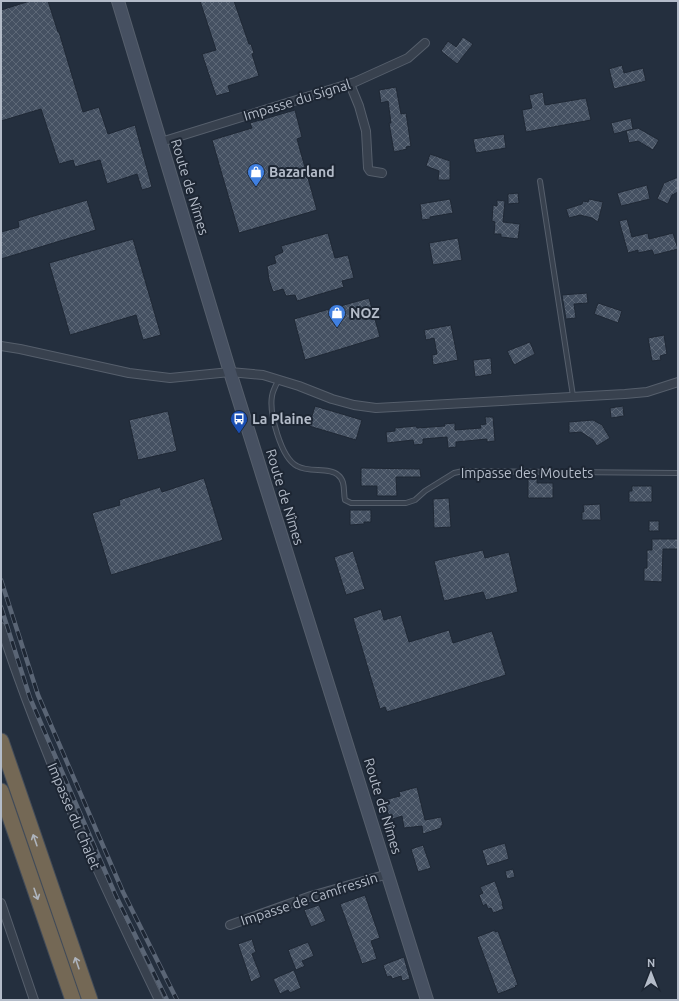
<svg xmlns="http://www.w3.org/2000/svg" width="679" height="1001" font-family="Ubuntu,sans-serif">
<defs>
<pattern id="building-cross-hatch" width="8" height="8" patternUnits="userSpaceOnUse"><rect width="8" height="8" fill="#455162"/><path d="M0 0l8 8M0 8l8-8" fill="none" stroke="#5d6877"/></pattern>
</defs>
<rect width="100%" height="100%" fill="#242f3e"/>
<!-- building -->
<g fill="url(#building-cross-hatch)" stroke="#1f2835">
<polygon points="30,1 48,1 58,32 59,32 83,112 99,107 108,134 135,125 152,187 142,190 137,174 107,184 100,160 75,167 73,160 59,164 41,109 1,121 1,10"/>
<polygon points="200,1 234,1 249,44 251,44 254,53 252,54 259,76 228,86 230,92 216,96 202,54 216,50"/>
<polygon points="463,37 473,44 457,64 441,51 448,41 456,47"/>
<polygon points="622,65 624,73 643,68 646,81 614,89 609,69"/>
<polygon points="396,87 401,114 406,113 411,146 406,147 407,149 394,152 389,123 391,123 388,101 381,103 379,90"/>
<polygon points="543,92 545,105 586,98 591,120 526,132 522,110 532,108 529,95"/>
<polygon points="295,110 302,137 297,139 317,210 239,233 212,140 252,128 250,123"/>
<polygon points="631,118 633,129 614,134 611,123"/>
<polygon points="638,128 659,140 653,150 638,141 629,143 626,131"/>
<polygon points="504,134 506,148 476,153 473,139"/>
<polygon points="430,154 450,161 450,180 438,180 439,171 426,166"/>
<polygon points="678,177 678,192 672,195 668,204 657,199 664,183"/>
<polygon points="647,185 650,199 621,206 617,193"/>
<polygon points="518,193 519,203 508,204 508,194"/>
<polygon points="450,199 453,213 430,217 430,219 422,220 420,204"/>
<polygon points="589,199 603,202 598,222 592,218 580,215 569,218 566,209 582,204 583,201 588,202"/>
<polygon points="87,200 96,230 1,259 1,232 19,227 18,221 24,219"/>
<polygon points="497,200 505,201 503,222 520,224 518,239 501,237 501,234 494,234 495,222 492,221 493,205 497,206"/>
<polygon points="627,219 632,237 648,233 649,239 673,233 678,249 654,255 652,250 638,253 638,250 628,253 619,221"/>
<polygon points="328,233 335,258 348,255 354,278 342,281 344,287 297,301 295,295 286,296 283,289 273,292 269,280 267,266 276,263 274,256 283,252 281,246"/>
<polygon points="458,238 462,260 433,265 429,243"/>
<polygon points="133,239 161,335 143,340 136,315 70,335 49,263"/>
<polygon points="587,293 588,303 574,304 576,318 566,319 562,295"/>
<polygon points="369,298 380,337 305,360 294,319"/>
<polygon points="598,303 622,311 618,323 594,314"/>
<polygon points="451,325 458,360 433,365 432,355 437,354 434,338 426,340 424,330"/>
<polygon points="664,335 667,354 660,356 661,360 652,361 648,338"/>
<polygon points="530,342 535,354 514,365 507,351"/>
<polygon points="491,358 492,374 475,377 473,360"/>
<polygon points="315,406 362,420 356,440 309,426"/>
<polygon points="623,406 624,416 611,418 610,408"/>
<polygon points="168,411 177,451 138,460 129,420"/>
<polygon points="485,417 493,417 495,441 487,442 487,439 456,442 456,447 448,448 447,437 423,439 423,444 414,445 413,440 387,443 386,432 395,431 395,428 416,426 417,428 445,426 444,424 455,423 455,430 481,428 480,425 486,424"/>
<polygon points="593,420 602,425 610,438 597,446 593,440 581,432 569,433 569,422"/>
<polygon points="361,468 420,469 421,477 396,477 397,496 377,496 377,486 361,486"/>
<polygon points="528,476 537,476 537,483 553,483 553,498 528,498"/>
<polygon points="204,478 223,540 111,575 92,513 120,505 119,500 160,487 162,492"/>
<polygon points="632,486 652,486 652,502 629,502 629,491 632,491"/>
<polygon points="449,498 451,527 434,528 433,499"/>
<polygon points="600,504 601,520 582,520 582,512 584,512 583,505"/>
<polygon points="350,510 371,510 371,522 364,522 364,524 350,525"/>
<rect x="649" y="521" width="10" height="10"/>
<polygon points="652,539 678,539 678,549 663,549 662,582 644,581 644,568 647,568 647,550 652,550"/>
<polygon points="483,550 485,558 509,552 518,592 486,600 483,592 444,601 434,561"/>
<polygon points="353,551 365,589 346,595 334,557"/>
<polygon points="381,609 384,620 401,615 409,642 449,630 453,643 492,631 506,675 387,712 385,707 380,709 353,618"/>
<polygon points="417,787 425,820 441,817 443,825 441,826 441,828 423,834 422,826 404,828 402,816 390,820 384,800 400,796 399,792"/>
<polygon points="505,843 509,859 487,866 482,850"/>
<polygon points="423,845 431,868 418,872 411,849"/>
<polygon points="513,869 515,877 507,879 505,871"/>
<polygon points="495,881 503,904 502,904 504,909 493,913 491,908 488,909 486,904 483,906 479,895 483,893 480,887"/>
<polygon points="365,895 380,938 371,941 377,959 362,964 340,904"/>
<polygon points="319,905 326,921 311,927 304,910"/>
<polygon points="495,930 495,932 498,931 518,985 515,986 516,987 498,994 477,937"/>
<polygon points="252,939 256,952 252,954 261,977 251,982 238,944"/>
<polygon points="308,942 314,956 302,961 305,966 296,970 288,950"/>
<polygon points="404,957 410,979 402,981 401,976 392,979 391,976 387,977 383,965"/>
<polygon points="294,970 301,988 290,993 288,990 280,994 273,979"/>
</g>
<g fill="none" stroke-linecap="round" stroke-linejoin="round">
<defs>
<g id="lane">
<polyline points="540,181 573,396"/>
<path d="M279,379C276,385 273,390 272,396C269,413 281,458 297,466C309,473 330,467 338,475C346,481 343,492 345,500L351,503H406L415,500L425,491L454,473L463,471L678,473"/>
</g>
<g id="street">
<polyline points="350,84 359,106 366,131 368,168 370,171 382,173"/>
<polyline points="161,142 355,82 408,58 425,43"/>
<polyline points="1,346 20,349 129,373 170,378 230,372 263,375 299,386 332,399 354,405 376,408 625,394 647,392 678,382"/>
<path d="M1,627C43,756 100,878 159,1000"/>
<polyline points="1,903 34,1000"/>
<polyline points="230,925 311,896 388,874"/>
</g>
<polyline id="secondary" points="118,1 230,372 427,1000"/>
<g id="highway">
<polyline points="1,741 90,1000"/>
<polyline points="1,791 73,1000"/>
</g>
</defs>
<!-- lane casing -->
<use href="#lane" stroke="#565f6c" stroke-width="6"/>
<!-- street casing -->
<use href="#street" stroke="#565f6c" stroke-width="10"/>
<!-- secondary casing -->
<use href="#secondary" stroke="#565f6c" stroke-width="14"/>
<!-- highway casing -->
<use href="#highway" stroke="#434c59" stroke-width="17"/>
<!-- lane -->
<use href="#lane" stroke="#38414e" stroke-width="4"/>
<!-- street -->
<use href="#street" stroke="#38414e" stroke-width="8"/>
<!-- secondary -->
<use href="#secondary" stroke="#465061" stroke-width="12"/>
<!-- highway -->
<use href="#highway" stroke="#746855" stroke-width="15"/>
<defs>
<g id="rail">
<polyline points="1,580 38,695 123,892 177,1000"/>
<polyline points="1,607 30,698 116,896 167,1000"/>
</g>
</defs>
<!-- rail casing -->
<use href="#rail" stroke="#5a6575" stroke-width="4.5"/>
<!-- rail -->
<use href="#rail" stroke="#1d2633" stroke-width="3" stroke-dasharray="9" stroke-linecap="butt"/>
</g>
<!-- one-way arrows -->
<defs><path id="oneway-shaft" d="M-6 0H5M1.5-3L5.5 0L1.5 3" fill="none" stroke-width="1.6" stroke-linecap="round" stroke-linejoin="round"/></defs>
<g stroke="#aeb4bd">
<use href="#oneway-shaft" transform="translate(35 840) rotate(-109)"/>
<use href="#oneway-shaft" transform="translate(36 894) rotate(71)"/>
<use href="#oneway-shaft" transform="translate(77 963) rotate(-109)"/>
</g>
<!-- icons -->
<defs>
<symbol id="shop-pin" viewBox="-11 -11 22 30"><path d="M0 17L-7.5 6A9.5 9.5 0 1 1 7.5 6Z" fill="#3f7fe0" stroke="#1d2633"/><path d="M-5-2.5h2.3a2.7 3.5 0 0 1 5.4 0H5L5.5 6h-11ZM-1.5-2.5h3a1.5 2.3 0 0 0-3 0Z" fill="#fff"/></symbol>
<symbol id="bus-pin" viewBox="-11 -11 22 30"><path d="M0 17L-7.5 6A9.5 9.5 0 1 1 7.5 6Z" fill="#1a4fb4" stroke="#1d2633"/><path d="M-5-6H5V4H4V6H2V4H-2V6H-4V4H-5ZM-3.5-4V0h7V-4ZM-3.5 1.2v1.5H-2V1.2ZM2 1.2v1.5H3.5V1.2Z" fill="#fff"/></symbol>
</defs>
<g fill-rule="evenodd">
<use href="#shop-pin" x="246" y="162" width="20" height="27"/>
<use href="#shop-pin" x="327" y="303" width="20" height="27"/>
<use href="#bus-pin" x="229" y="409" width="20" height="27"/>
</g>
<g text-anchor="middle" dominant-baseline="central" stroke-width="4" stroke-linejoin="round" paint-order="stroke">
<!-- street labels -->
<g font-size="14" fill="#b4bcc9" stroke="#1d2633">
<text transform="translate(297 100) rotate(-17)">Impasse du Signal</text>
<text transform="translate(190 187) rotate(73)">Route de Nîmes</text>
<text x="527" y="473">Impasse des Moutets</text>
<text transform="translate(285 497) rotate(73)">Route de Nîmes</text>
<text transform="translate(383 806) rotate(73)">Route de Nîmes</text>
<text transform="translate(74 816) rotate(67)">Impasse du Chalet</text>
<text transform="translate(309 899) rotate(-18)">Impasse de Camfressin</text>
</g>
<!-- poi labels -->
<g font-size="14" font-weight="bold" fill="#b4bcc9" stroke="#1d2633" text-anchor="start">
<text x="269" y="172">Bazarland</text>
<text x="350" y="313">NOZ</text>
<text x="252" y="419">La Plaine</text>
</g>
</g>
<!-- border -->
<rect width="679" height="1001" fill="none" stroke="#b4bcc9" stroke-width="4"/>
<!-- north arrow -->
<g transform="translate(651 973)" stroke="#1d2633" stroke-width="3" paint-order="stroke">
<path d="M0-3L7 15L0 10L-7 15Z" fill="#b4bcc9"/>
<text y="-6" font-size="11" font-weight="bold" text-anchor="middle" fill="#b4bcc9">N</text>
</g>
</svg>
